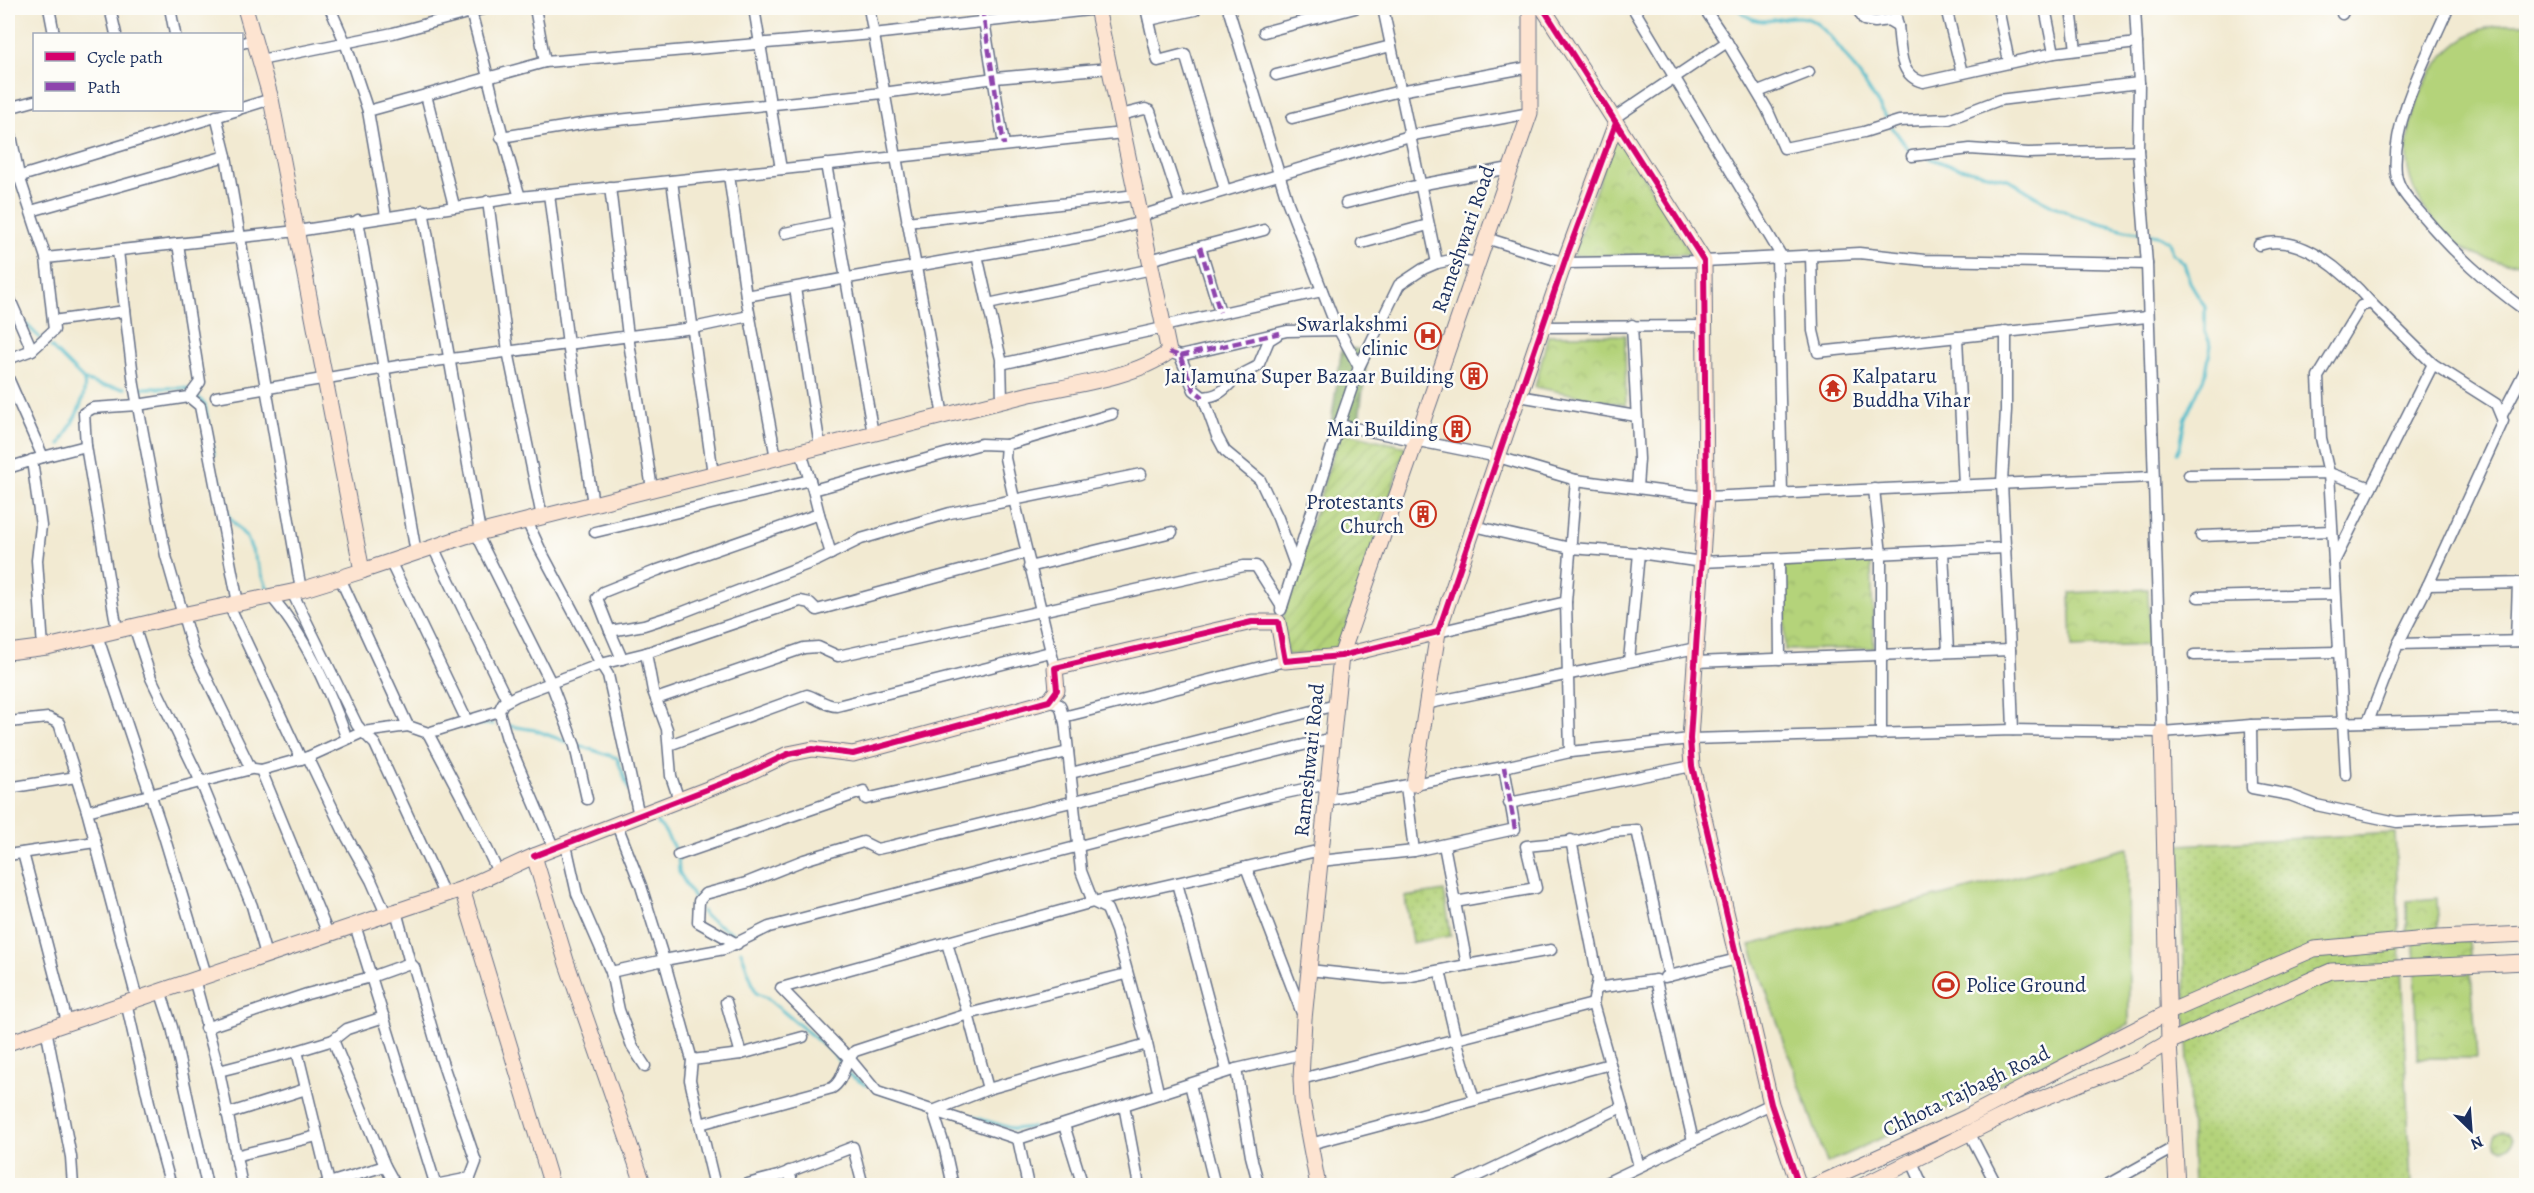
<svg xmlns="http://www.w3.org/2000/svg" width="2534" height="1193" font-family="Alegreya,serif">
<defs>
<pattern id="grass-dots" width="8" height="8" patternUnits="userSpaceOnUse" patternTransform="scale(1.5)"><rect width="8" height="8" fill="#b4d37a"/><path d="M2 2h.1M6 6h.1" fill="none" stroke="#9ab56c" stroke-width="1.8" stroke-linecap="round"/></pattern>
<pattern id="forest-firs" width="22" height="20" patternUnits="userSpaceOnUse" patternTransform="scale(1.5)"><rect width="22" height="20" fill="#8fb56a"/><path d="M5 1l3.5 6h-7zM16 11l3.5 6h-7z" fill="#74945a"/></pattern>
<pattern id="park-crowns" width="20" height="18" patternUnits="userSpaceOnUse" patternTransform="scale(1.5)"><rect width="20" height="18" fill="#b4d37a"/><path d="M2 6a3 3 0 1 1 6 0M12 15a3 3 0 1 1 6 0" fill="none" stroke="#9ab56c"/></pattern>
<pattern id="garden-furrows" width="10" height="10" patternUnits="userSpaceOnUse" patternTransform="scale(1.5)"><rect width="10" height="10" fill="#b4d37a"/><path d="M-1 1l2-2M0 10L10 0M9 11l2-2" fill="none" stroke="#9ab56c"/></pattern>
</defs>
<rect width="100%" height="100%" fill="#fdfcf7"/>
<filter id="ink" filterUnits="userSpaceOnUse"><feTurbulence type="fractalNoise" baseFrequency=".0167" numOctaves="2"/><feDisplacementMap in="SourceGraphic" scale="12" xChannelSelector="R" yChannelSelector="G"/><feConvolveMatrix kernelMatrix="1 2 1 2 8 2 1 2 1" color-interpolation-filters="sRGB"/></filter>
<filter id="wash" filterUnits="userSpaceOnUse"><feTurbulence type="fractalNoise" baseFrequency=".008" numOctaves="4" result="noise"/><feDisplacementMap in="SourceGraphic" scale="24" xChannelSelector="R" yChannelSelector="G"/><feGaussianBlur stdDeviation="1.35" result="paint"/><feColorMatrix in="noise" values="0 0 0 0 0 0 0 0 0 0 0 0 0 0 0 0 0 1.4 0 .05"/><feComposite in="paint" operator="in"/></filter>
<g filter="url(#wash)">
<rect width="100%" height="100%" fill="#f2ead2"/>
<!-- grass -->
<g fill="url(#grass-dots)" stroke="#68816c" stroke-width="1.5">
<polygon points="2395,833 2411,1185 2193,1185 2179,845"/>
<polygon points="1444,891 1451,936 1412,943 1405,897"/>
<circle cx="2503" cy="1140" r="9"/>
</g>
<!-- forest -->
<polygon fill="url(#forest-firs)" stroke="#557264" stroke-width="1.5" points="1342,347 1368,351 1358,427 1331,424"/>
<!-- park -->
<g fill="url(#park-crowns)" stroke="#68816c" stroke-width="1.5">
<polygon points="1616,131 1691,254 1573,256"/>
<polygon points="1548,335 1625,335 1626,405 1535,387"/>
<polygon points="1871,560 1874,648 1785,650 1784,565"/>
<polygon points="2148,589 2150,645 2072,648 2070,593"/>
<polygon points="2437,898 2439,941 2469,941 2477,1058 2418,1058 2414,940 2407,938 2407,901"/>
</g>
<!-- garden -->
<polygon fill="url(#garden-furrows)" stroke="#68816c" stroke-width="1.5" points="1340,431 1406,447 1338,652 1287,655 1282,621"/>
<!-- pitch -->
<g fill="#b4d37a" stroke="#68816c" stroke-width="1.5">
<path d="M2508,24H2526V264C2519,263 2511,264 2504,263C2456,257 2411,208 2407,161C2405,141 2413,112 2420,94C2431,68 2451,43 2477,31C2486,27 2498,26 2508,24Z"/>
<polygon points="2128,848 2129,1025 1827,1163 1750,945"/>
</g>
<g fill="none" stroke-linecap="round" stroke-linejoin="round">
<!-- stream -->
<g stroke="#4fbbca" stroke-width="3">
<path d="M1737,8C1762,34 1780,12 1806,18C1831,24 1873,98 1889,121"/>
<polyline points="1892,127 1909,150 1916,152"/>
<polyline points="1930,158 1948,165 2008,179 2042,200 2072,215 2125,230 2158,235 2169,242 2172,253 2184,263 2190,282 2205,307 2205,332 2211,345 2206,372 2185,420 2180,447 2177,453"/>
<polyline points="8,281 13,293"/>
<polyline points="26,324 40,338"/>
<path d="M51,347L84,380C88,401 69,427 60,445"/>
<polyline points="84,380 102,386 125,388"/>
<polyline points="141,388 184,388 189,390"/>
<polyline points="195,394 205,405 214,454"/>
<polyline points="219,478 229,517 247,538 268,589"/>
<polyline points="290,612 298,624"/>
<polyline points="343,716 353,727"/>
<polyline points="469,725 493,724"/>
<polyline points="510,726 535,730 572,744"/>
<polyline points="578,745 617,758 629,790"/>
<polyline points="650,815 664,830 678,855 679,872 695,900"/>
<polyline points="702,911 705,916 735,935"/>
<polyline points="741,951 756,993 767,998 833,1053 843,1067"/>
<polyline points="846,1073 866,1085"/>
<polyline points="918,1100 930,1104"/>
<polyline points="953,1111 1014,1129 1033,1127"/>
</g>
</g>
</g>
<g filter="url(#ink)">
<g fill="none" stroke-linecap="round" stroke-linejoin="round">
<defs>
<g id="street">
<polyline points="49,8 54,34"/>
<polyline points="110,8 116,34"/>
<polyline points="170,8 175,34"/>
<polyline points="330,8 345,42 368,111"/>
<path d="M487,8L471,12C488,73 501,136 520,197"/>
<polyline points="535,8 545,62"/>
<polyline points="754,8 781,169"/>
<polyline points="869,8 943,416"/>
<polyline points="982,8 1004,145"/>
<polyline points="1146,8 1158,61 1185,54 1225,190"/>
<polyline points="1228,8 1288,203 1334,321 1359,367"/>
<polyline points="1383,8 1437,263"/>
<polyline points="1704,8 1727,42"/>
<polyline points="1857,8 1864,20 1875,22 1888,20 1898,26 1894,8"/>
<polyline points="1946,8 1962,73"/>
<polyline points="1998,8 2009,62"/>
<polyline points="2045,8 2054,53"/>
<polyline points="2071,8 2076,50"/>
<polyline points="2135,8 2139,83 2138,150 2147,264 2162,732"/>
<path d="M2448,8C2428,55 2391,120 2396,173C2398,190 2412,203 2422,215C2456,255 2485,281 2526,311"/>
<polyline points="2342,14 2345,8"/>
<polyline points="1149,20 1195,10"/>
<path d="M1898,26C1901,48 1898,76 1923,82L2054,53L2137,43"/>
<polyline points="1264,32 1355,8"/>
<polyline points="242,43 254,40"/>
<polyline points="260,60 393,33 471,12"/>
<polyline points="1276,75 1391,46"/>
<polyline points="1758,92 1809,72"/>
<polyline points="426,95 454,206"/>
<polyline points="8,108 34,101"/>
<polyline points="242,108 271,99"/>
<polyline points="1120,115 1145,109 1150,111 1180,203"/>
<polyline points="216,116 226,156 301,590"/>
<polyline points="1292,118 1400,91 1530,67"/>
<polyline points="1614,118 1727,42 1767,109 1784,148 1864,132 1899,121 1949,119 1999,100 2139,83"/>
<polyline points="8,120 19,176 46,258"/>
<polyline points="501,137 588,123 883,93 995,78 1110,68"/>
<polyline points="1912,156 1970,149 2028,153 2138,150"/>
<polyline points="826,164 873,434"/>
<polyline points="729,175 746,296 776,458"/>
<polyline points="8,180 238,110"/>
<polyline points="672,181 713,474"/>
<polyline points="610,187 628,336 652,489"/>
<polyline points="549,194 568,344 593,504"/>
<polyline points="488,201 508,351 542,517"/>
<polyline points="1346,203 1419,185 1510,168"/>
<polyline points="423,210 480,532"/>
<polyline points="31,211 226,156"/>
<polyline points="386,216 368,111 545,62 873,34 1098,9"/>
<polyline points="1140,216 1413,135 1530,113"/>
<polyline points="358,220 416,553"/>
<polyline points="907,222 1136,195"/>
<polyline points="785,233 837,222"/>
<polyline points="1486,238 1565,263 1704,261 1782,257 1633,8"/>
<polyline points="1362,243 1428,225"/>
<polyline points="178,244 200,382 189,397"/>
<path d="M2259,245C2301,231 2346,274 2371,303"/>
<polyline points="1200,247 1220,312"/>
<polyline points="977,255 988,304"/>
<polyline points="1811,256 1813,331 1818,352 2147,317"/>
<polyline points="1777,257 1782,494"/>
<polyline points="1782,257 1859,253 1924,260 2147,264"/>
<polyline points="1149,260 1264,230"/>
<polyline points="795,288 820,447"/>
<polyline points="8,295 32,350"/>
<polyline points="746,296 1092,235 1142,222"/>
<polyline points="53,321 125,311"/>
<polyline points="1632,325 1639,459 1637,488"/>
<polyline points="1163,326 1322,291"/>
<polyline points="1543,327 1705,326"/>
<polyline points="1957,337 1964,485"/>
<polyline points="1169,352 1180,356 1194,390 1203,397 1217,436 1225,451 1260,480 1278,518 1295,565"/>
<polyline points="1180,356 1287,331 1341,330"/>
<polyline points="8,359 32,350 54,330 46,258 297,231 520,197 1123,133"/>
<polyline points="1001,364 1163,328"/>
<polyline points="8,378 43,457 8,468"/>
<polyline points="1519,396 1636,416"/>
<polyline points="216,397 404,365 693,328 749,316"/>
<path d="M1203,397C1221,396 1224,389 1236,378C1243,373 1251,370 1258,366L1269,340L1277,335"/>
<polyline points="1002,401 1001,359 988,304 1152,269"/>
<polyline points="2502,415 2526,369"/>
<polyline points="1339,425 1359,367 1399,285 1423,269 1437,263 1456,259 1477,263"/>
<polyline points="86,446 84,413 93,408 137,405 189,397 200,406 238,603"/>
<polyline points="801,452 812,487"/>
<polyline points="43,457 86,446 117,630"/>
<polyline points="32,460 41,526 37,560 43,648"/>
<polyline points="2189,475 2329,473 2371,488"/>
<polyline points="1874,489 1881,554 1881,734"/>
<polyline points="819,514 831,554"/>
<polyline points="527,521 540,549 601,664 516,696 503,703 499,711 507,739 554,849"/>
<polyline points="1474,526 1570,548 1639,553 1702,562 2006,548"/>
<polyline points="595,532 810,480"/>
<polyline points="476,533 551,683 575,746 587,799"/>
<polyline points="2201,536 2332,531"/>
<polyline points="433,547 507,700"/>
<polyline points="1943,551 1948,652"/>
<polyline points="1779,559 1780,659"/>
<polyline points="390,561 467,721"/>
<polyline points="2334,562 2433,364"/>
<polyline points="1029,567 1172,532"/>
<polyline points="340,578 408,726"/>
<polyline points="2428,585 2526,583"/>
<polyline points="292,592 357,725 363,732 408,726 428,733 499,711"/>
<path d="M271,596C306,637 329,689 347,739"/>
<polyline points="2198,597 2335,594"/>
<polyline points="1566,602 1570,752"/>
<polyline points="229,605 301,759"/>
<polyline points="1281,610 1339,425 1498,457 1576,480"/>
<polyline points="134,626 151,678 201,782 252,906 266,955"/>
<polyline points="610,631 597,598 603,592 658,570 819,514 813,490 981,444 1006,445"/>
<polyline points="1438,632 1566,602 1576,480 1706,497 2152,477"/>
<polyline points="97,635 161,826 206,975"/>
<polyline points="2516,641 2518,583"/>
<polyline points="2010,650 2013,730"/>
<polyline points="646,653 800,601 810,603 817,610 1026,553"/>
<polyline points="2194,655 2338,652"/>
<polyline points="622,659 610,631 644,625 678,614 818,560 861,539 950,513 1141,474"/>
<polyline points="1629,661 1639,553"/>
<polyline points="1695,662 2010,650 2002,483 2006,410 2006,331"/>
<polyline points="1055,668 1014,499 1005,458 1006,445 1112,414"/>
<polyline points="656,699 804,648 818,647 838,656 1244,566 1256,566 1282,607"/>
<polyline points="1425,704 1696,648"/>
<polyline points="1063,717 1285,661"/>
<polyline points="8,722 48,718 59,723 87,811 251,769 193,650 166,556 134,385 118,251"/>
<polyline points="2368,722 2398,644 2526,641"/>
<polyline points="2251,725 2252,788 2290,795 2316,805 2397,822 2526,816"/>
<polyline points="428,733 468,809 498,872"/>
<path d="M669,745L807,695C818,698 825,706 837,706L1050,652"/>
<polyline points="308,757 363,732 375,744 444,894"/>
<polyline points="254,769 261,770 328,934"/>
<polyline points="261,770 308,757 343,830 371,880 386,914"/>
<polyline points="1071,773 1336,705"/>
<polyline points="2346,775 2329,473 2321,438 2318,377 2361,306 2371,303 2433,364 2496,404 2503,421 2428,585 2398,644"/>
<polyline points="1406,786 1414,851"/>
<polyline points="8,788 76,777"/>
<polyline points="1328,800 1504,767 1570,752 1690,739 2013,730 2162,732 2251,725 2526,718"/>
<polyline points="1509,803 1692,766"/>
<polyline points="87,811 137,999"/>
<polyline points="639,816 608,675 601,664 646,653 653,691 667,729 671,776 679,800"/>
<polyline points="1571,840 1598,979 1593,1004 1639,1166"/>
<polyline points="566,845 577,894 611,972 664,960 641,886 617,825"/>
<polyline points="23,853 67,1022"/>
<polyline points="8,855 95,842"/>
<polyline points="678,855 864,791 866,799 1068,752"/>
<polyline points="1320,861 1414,851 1515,829 1504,767"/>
<polyline points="1246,867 1303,1016"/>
<polyline points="1177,883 1226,1067"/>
<polyline points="1455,902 1536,888 1526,846 1578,841 1611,832 1637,830 1669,976"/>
<polyline points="396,911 410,963"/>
<polyline points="355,925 435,1183"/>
<polyline points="947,943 968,1014 1126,974"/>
<polyline points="737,944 698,922 699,901 705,894 746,883 804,860 863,842 877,849 891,846 1332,738"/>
<polyline points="1467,965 1551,950"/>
<polyline points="1309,970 1385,978 1406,977 1467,965 1444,845"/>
<polyline points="1440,971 1456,1039 1474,1100"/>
<polyline points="611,972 619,1010 632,1046 645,1066"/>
<polyline points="1665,977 1737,959"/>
<polyline points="194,979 219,1071 242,1186"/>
<polyline points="1596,988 1656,980 1693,1141"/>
<polyline points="160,990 172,1027 207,1186"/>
<polyline points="126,1002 154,1124 171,1186"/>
<polyline points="726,1002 741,1054"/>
<polyline points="384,1017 347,1029 333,1040 385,1166 396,1186"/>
<polyline points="205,1028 307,994 371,977 410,963 414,967 439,1053 476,1162 470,1178 430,1186"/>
<polyline points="46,1029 71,1157 73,1186"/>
<polyline points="1147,1044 1157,1087"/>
<polyline points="297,1051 333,1040"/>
<polyline points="692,1060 664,960 724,949 769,927 1271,796 1328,784"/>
<polyline points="1236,1069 1251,1156 1259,1186"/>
<polyline points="219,1071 297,1051 329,1183 322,1186"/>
<polyline points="1301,1079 1593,1004"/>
<polyline points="1190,1084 1215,1186"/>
<polyline points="1124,1105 1139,1186"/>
<polyline points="227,1114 306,1089"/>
<polyline points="700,1124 690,1080 692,1060 741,1054 803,1037"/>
<polyline points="1064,1125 1083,1186"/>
<polyline points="1969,1132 1997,1186"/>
<polyline points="1018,1139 877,1092 848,1057 781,988 1093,902 1321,850"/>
<polyline points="1310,1144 1610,1064"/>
<polyline points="235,1156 317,1136"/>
<polyline points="1912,1162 1923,1186"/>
<polyline points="789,1171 793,1186"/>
<polyline points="329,1183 385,1166"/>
<path d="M715,1186L700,1124L832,1088C845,1080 843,1062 855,1051L968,1014L988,1089L1147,1044L1116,931L1107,909L1093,902L1081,871L1065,723L1060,705L1049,701"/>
<polyline points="740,1186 778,1176 853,1147 863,1186"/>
<polyline points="953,1186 944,1145 933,1111 988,1089"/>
<polyline points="1028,1186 1018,1139 1236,1069 1302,1054"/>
<polyline points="1456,1186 1622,1107"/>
<polyline points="1599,1186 1771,1104"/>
<polyline points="2105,1186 2175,1147"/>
</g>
<g id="secondary">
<polyline points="1543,8 1704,261 1706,497 1690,739 1692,766 1771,1104 1799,1186"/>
<path d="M362,571L466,536L1030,394C1072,385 1134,378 1169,352L1097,8"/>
<polyline points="8,652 47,647 182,615 301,590 362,571 271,99 245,8"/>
<polyline points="2162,732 2169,1042 2177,1186"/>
<polyline points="1414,784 1438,632"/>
<polyline points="534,856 744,775 788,754 813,749 853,754 1049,701 1057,690 1055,668 1252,622 1278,622 1285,661 1341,656 1438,632 1567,255 1616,123"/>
<polyline points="462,889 534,856 567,964 644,1186"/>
<polyline points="8,1043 462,889 552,1186"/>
<polyline points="1318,1186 1302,1100 1301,1079 1304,1019 1341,656 1530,113 1530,8"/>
<polyline points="1814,1186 1967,1117 2169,1012 2314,949 2439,938 2526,934"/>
<polyline points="1862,1186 2021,1107 2136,1061 2169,1042 2331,971 2526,962"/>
</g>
</defs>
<!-- street casing -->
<use href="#street" stroke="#667087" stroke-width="13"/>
<!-- secondary casing -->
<use href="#secondary" stroke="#667087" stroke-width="17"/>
<!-- street -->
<use href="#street" stroke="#fff" stroke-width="10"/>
<!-- secondary -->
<use href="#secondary" stroke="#fde4d1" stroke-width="15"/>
<!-- quiet -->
<g stroke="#8e44ad" stroke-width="4.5" stroke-dasharray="9 4.5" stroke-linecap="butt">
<polyline points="982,8 1004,145"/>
<polyline points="1200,247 1220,312"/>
<polyline points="1169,352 1180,356 1194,390 1203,397"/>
<polyline points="1180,356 1280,333"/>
<polyline points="1504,767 1515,829"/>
</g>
<defs>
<g id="cycleway">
<polyline points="1543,8 1704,261 1706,497 1690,739 1692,766 1771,1104 1799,1186"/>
<polyline points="534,856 744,775 788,754 813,749 853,754 1049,701 1057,690 1055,668 1252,622 1278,622 1285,661 1341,656 1438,632 1567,255 1616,123"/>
</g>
</defs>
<!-- cycleway casing -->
<use href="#cycleway" stroke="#fdfcf7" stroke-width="10"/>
<!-- cycleway -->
<use href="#cycleway" stroke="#d6006c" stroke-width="6"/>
</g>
</g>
<!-- icons -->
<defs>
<symbol id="hospital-ring" viewBox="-11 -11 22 22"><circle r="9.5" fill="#fdfcf7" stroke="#c8321e" stroke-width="1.5"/><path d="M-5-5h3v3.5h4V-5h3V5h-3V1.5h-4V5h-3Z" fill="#c8321e"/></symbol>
<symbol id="building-ring" viewBox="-11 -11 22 22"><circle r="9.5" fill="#fdfcf7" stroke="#c8321e" stroke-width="1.5"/><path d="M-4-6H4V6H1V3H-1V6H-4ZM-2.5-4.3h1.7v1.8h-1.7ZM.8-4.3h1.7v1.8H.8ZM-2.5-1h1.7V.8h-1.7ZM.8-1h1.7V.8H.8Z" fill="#c8321e"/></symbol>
<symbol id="temple-ring" viewBox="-11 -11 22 22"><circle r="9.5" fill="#fdfcf7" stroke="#c8321e" stroke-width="1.5"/><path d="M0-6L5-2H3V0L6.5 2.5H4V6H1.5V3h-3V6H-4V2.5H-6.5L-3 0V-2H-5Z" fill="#c8321e"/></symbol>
<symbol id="stadium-ring" viewBox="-11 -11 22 22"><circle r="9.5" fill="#fdfcf7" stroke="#c8321e" stroke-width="1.5"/><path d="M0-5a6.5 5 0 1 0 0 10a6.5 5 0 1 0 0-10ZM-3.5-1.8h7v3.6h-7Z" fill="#c8321e"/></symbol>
</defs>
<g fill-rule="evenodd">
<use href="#hospital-ring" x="1413" y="321" width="30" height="30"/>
<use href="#building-ring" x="1459" y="361" width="30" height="30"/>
<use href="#temple-ring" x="1818" y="373" width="30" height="30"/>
<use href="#building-ring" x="1442" y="414" width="30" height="30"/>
<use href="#building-ring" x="1408" y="499" width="30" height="30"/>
<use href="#stadium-ring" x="1931" y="970" width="30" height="30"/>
</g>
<g text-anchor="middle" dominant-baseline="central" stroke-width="5" stroke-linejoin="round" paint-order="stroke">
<!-- street labels -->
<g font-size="21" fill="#1b2f5e" stroke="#fdfcf7">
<text transform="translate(1463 239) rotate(-71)">Rameshwari Road</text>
<text transform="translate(1309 760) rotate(-84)">Rameshwari Road</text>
<text transform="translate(1966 1091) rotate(-26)">Chhota Tajbagh Road</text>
</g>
<!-- poi labels -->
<g font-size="21" fill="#1b2f5e" stroke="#fdfcf7" text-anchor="end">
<text x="1408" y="324">Swarlakshmi<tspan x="1408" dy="24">clinic</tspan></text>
<text x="1454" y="376">Jai Jamuna Super Bazaar Building</text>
<text x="1852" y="376" text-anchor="start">Kalpataru<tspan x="1852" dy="24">Buddha Vihar</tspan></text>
<text x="1438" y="429">Mai Building</text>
<text x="1404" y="502">Protestants<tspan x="1404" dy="24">Church</tspan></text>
<text x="1966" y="985" text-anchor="start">Police Ground</text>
</g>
</g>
<!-- margin -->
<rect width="2534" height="1193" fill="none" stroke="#fdfcf7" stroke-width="30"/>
<!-- legend -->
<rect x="33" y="33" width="210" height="78" fill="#fdfcf7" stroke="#a3aaba" stroke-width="1.5"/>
<rect x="45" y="52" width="30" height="9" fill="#d6006c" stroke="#a3aaba" stroke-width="1.5"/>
<text x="87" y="63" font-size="18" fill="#1b2f5e">Cycle path</text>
<rect x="45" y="82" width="30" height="9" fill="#8e44ad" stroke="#a3aaba" stroke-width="1.5"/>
<text x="87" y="93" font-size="18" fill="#1b2f5e">Path</text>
<!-- north arrow -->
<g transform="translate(2471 1130) rotate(155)" stroke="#fdfcf7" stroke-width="4.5" paint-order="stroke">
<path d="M0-4.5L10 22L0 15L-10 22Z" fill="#1b2f5e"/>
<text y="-9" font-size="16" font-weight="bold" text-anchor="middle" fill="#1b2f5e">N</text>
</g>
</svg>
